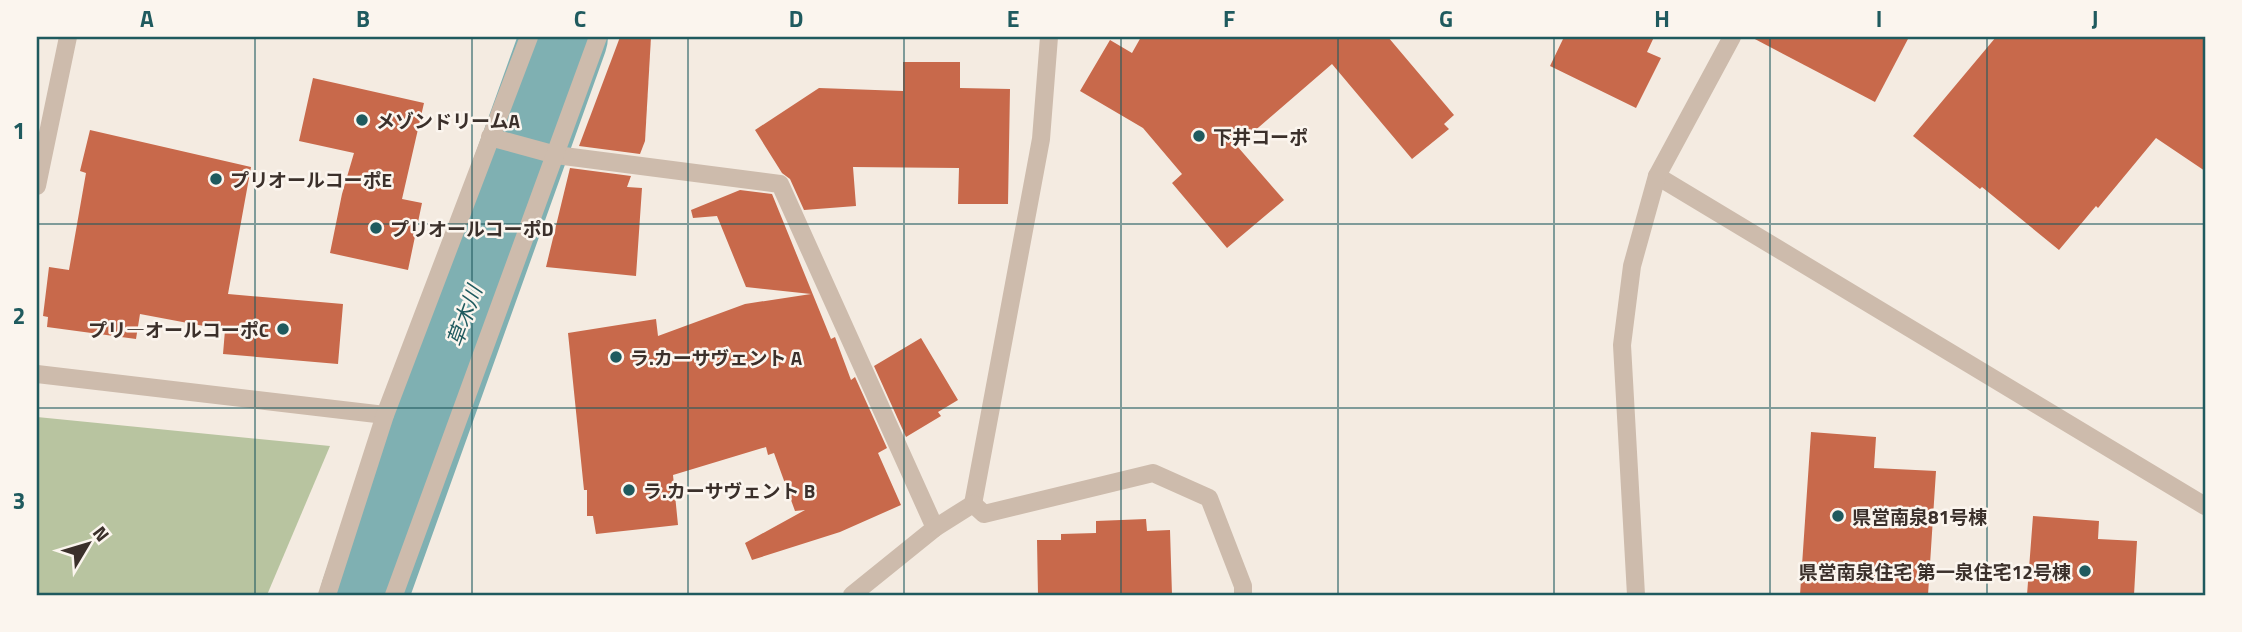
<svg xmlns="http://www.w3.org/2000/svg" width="2242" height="632" font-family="'Titillium Web','Noto Sans JP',sans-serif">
<rect width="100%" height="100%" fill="#f4ebe1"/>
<!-- green -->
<polygon fill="#b8c4a0" points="37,417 330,446 267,595 37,595"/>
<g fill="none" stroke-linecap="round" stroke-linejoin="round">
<!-- river -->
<polyline stroke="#7fb0b2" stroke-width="88" points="364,595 564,37"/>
</g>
<!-- building -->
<g fill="#c8694b">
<polygon points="620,37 651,37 645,141 640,154 579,146"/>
<polygon points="1141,37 1388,37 1454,115 1444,124 1449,129 1412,159 1332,64 1237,146 1284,200 1227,248 1172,183 1182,174 1143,128 1080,91 1110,40 1132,53"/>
<polygon points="1564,37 1654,37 1647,52 1661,58 1636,108 1550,66"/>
<polygon points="1751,37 1909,37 1875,102"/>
<polygon points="1996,37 2205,37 2205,171 2156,138 2098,208 2096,206 2059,250 1982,187 1980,189 1913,136"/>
<polygon points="903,62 960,62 960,88 1010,89 1008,204 958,204 959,168 853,167 856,206 804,210 790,179 782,173 755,130 819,88 903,91"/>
<polygon points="313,78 424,103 402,199 422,203 408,270 330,253 342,194 354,153 299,141"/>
<polygon points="90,130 251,167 228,294 343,304 338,364 223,354 225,330 140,314 136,339 47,327 48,317 43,316 49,267 69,270 86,173 80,171"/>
<polygon points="570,168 631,176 627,187 642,188 636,276 546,267"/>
<polygon points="740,190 772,194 831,339 835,337 851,380 855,377 887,448 878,453 901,505 840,532 752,560 745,543 805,510 795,511 774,453 768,455 766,447 673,475 678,525 596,534 593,516 587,516 587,490 584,490 568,333 656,319 658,336 745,304 811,294 746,287 717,216 693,218 691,210"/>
<polygon points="921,338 958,400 938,412 941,416 906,437 874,366"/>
<polygon points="1811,432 1876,437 1874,468 1936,471 1928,595 1800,595"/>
<polygon points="2033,516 2099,521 2098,539 2137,541 2134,595 2027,595"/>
<polygon points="1146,519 1147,531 1170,530 1172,595 1038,595 1037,540 1061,540 1061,534 1096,533 1096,521"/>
</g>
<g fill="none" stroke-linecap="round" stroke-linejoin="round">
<!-- street -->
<g stroke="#cdbbac" stroke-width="18">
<polyline points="490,137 556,155 780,184 935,528"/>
<polyline points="1657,176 2205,506"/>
<polyline points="37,186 68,37"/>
<polyline points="37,374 385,415"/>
<polyline points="973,504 1041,139 1049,37"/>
<polyline points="327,595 385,415 529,37"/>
<polyline points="394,595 598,37"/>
<polyline points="852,595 935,528 973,504 984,514 1153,473 1209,498 1243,586 1243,595"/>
<polyline points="1636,595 1622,345 1632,266 1657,176 1732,37"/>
</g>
</g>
<!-- grid -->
<path fill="none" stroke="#1f5a5e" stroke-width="2" stroke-opacity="0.55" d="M255,37V595M472,37V595M688,37V595M904,37V595M1121,37V595M1338,37V595M1554,37V595M1770,37V595M1987,37V595M37,224H2205M37,408H2205"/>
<!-- markers -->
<g fill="#1f5a5e" stroke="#fbf5ee" stroke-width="2.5">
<circle cx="362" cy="120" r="7"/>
<circle cx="1199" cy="136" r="7"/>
<circle cx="216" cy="179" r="7"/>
<circle cx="376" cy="228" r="7"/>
<circle cx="283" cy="329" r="7"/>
<circle cx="616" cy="357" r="7"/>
<circle cx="629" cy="490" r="7"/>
<circle cx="1838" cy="516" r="7"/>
<circle cx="2085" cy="571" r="7"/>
</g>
<g text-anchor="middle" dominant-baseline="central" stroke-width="5" stroke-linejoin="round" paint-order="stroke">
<!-- poi labels -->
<g font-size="19" font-weight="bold" fill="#3b302b" stroke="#fbf5ee" text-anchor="start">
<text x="376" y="120">メゾンドリームA</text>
<text x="1213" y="136">下井コーポ</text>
<text x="230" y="179">プリオールコーポE</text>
<text x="390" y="228">プリオールコーポD</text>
<text x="269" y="329" text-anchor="end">プリ―オールコーポC</text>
<text x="630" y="357">ラ.カーサヴェント A</text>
<text x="643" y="490">ラ.カーサヴェント B</text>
<text x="1852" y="516">県営南泉81号棟</text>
<text x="2071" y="571" text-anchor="end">県営南泉住宅 第一泉住宅12号棟</text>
</g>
<!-- water labels -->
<g font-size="21" font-style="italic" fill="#1f5a5e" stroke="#fbf5ee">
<text transform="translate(464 316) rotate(-70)">草木川</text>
</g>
</g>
<!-- border -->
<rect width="2242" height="632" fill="none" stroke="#fbf5ee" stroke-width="77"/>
<!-- north arrow -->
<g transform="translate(88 544) rotate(52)" stroke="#fbf5ee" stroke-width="5" paint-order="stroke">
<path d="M0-5L12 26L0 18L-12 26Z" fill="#3b302b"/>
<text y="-10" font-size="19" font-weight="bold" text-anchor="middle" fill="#3b302b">N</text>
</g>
<rect x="38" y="38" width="2166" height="556" fill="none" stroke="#1f5a5e" stroke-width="2.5"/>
<g font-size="23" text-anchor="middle" font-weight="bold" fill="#1f5a5e">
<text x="147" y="27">A</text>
<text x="363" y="27">B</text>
<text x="580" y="27">C</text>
<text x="796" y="27">D</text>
<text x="1013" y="27">E</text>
<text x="1229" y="27">F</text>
<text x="1446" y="27">G</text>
<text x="1662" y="27">H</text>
<text x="1879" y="27">I</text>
<text x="2095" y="27">J</text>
<text x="19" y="139">1</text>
<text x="19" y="324">2</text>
<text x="19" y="509">3</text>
</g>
</svg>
